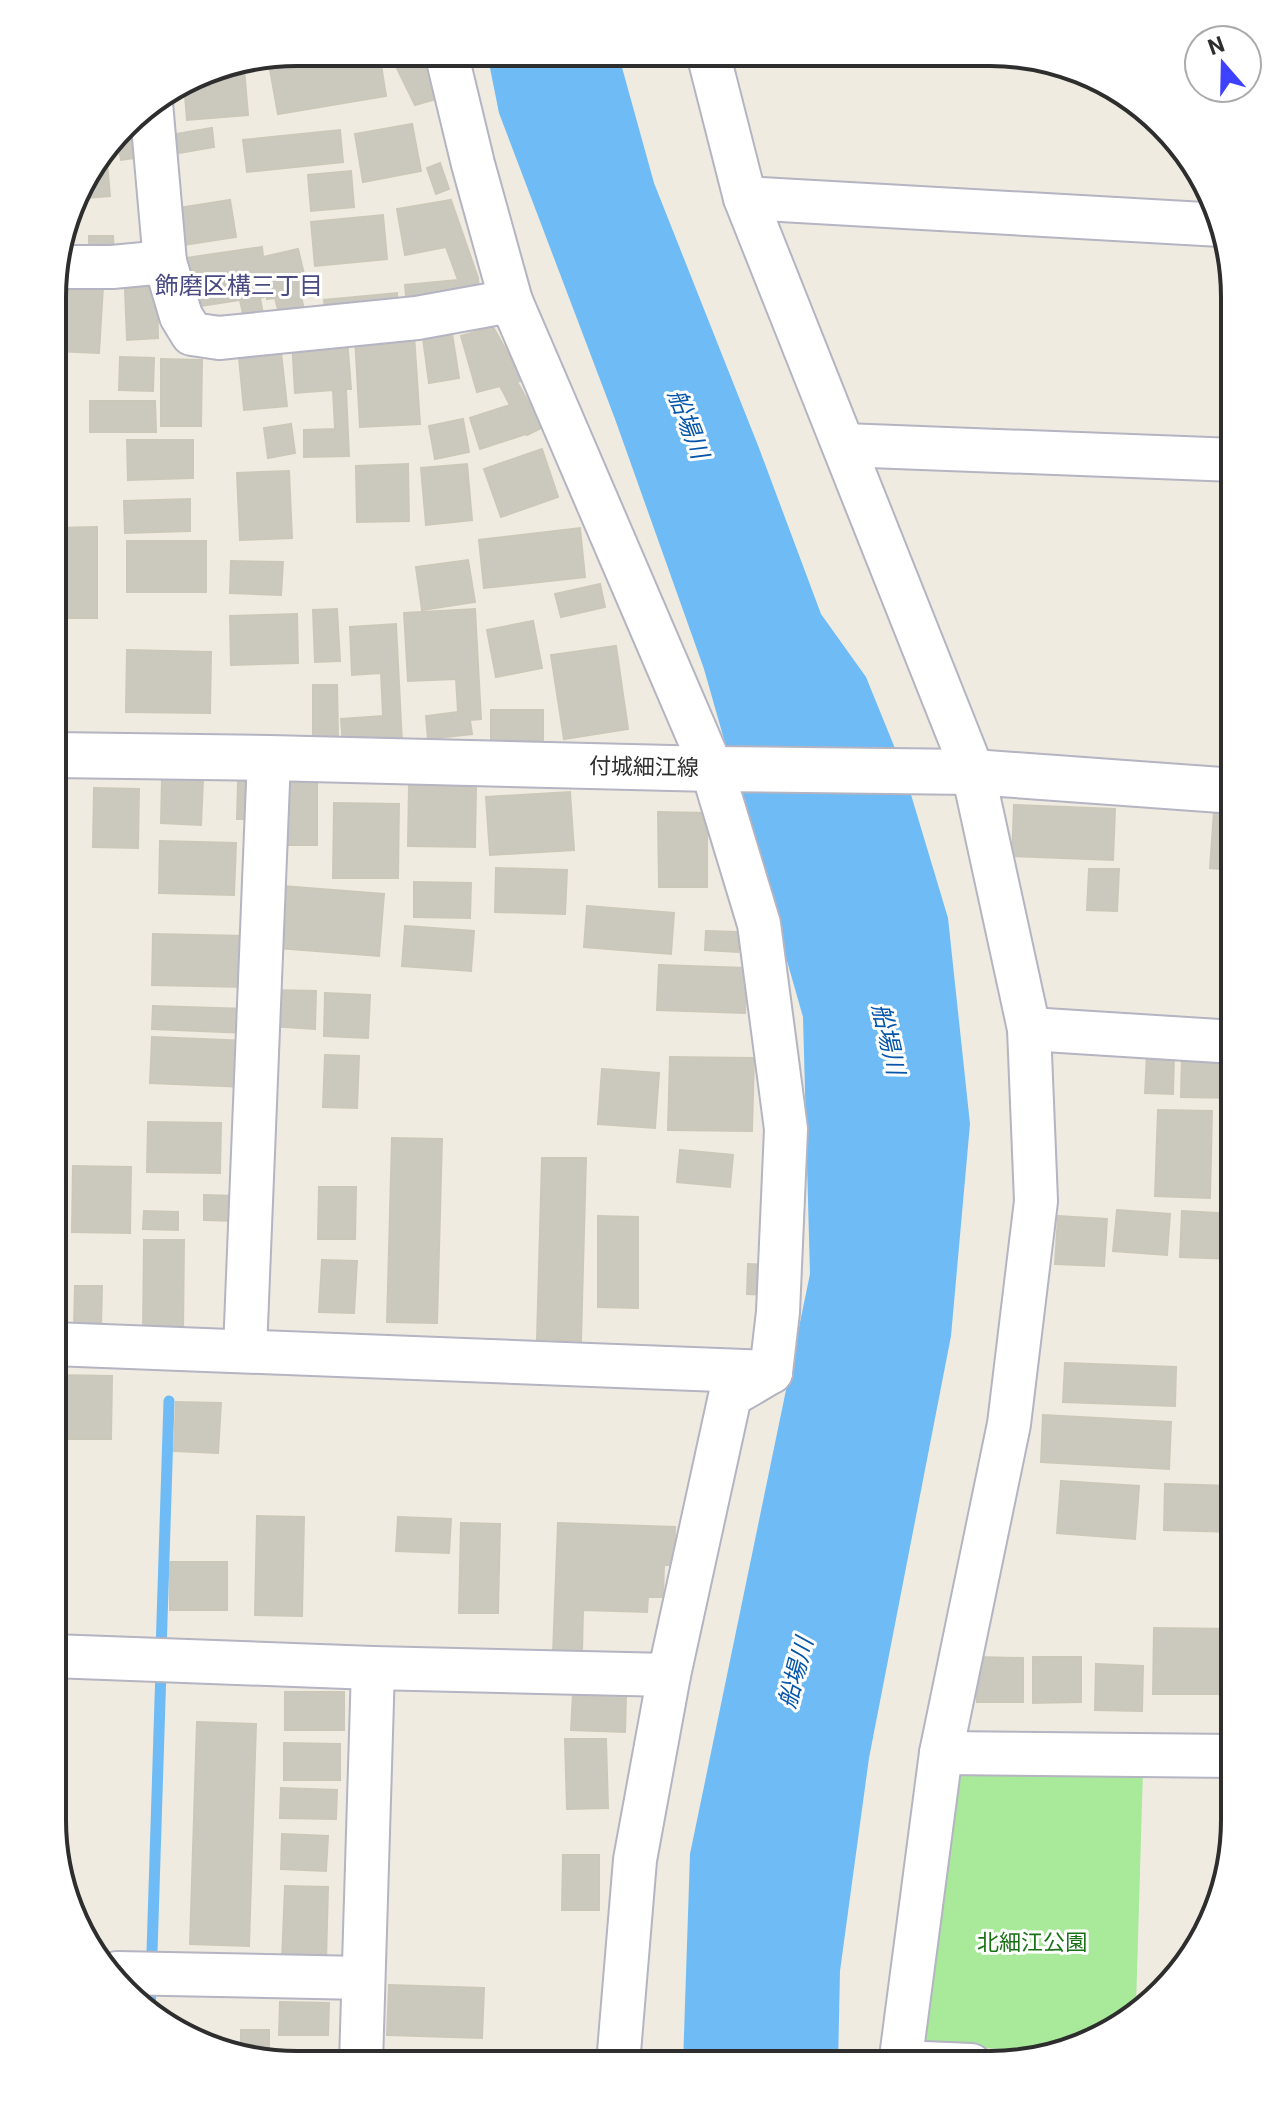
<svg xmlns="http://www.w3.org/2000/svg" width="1287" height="2117" font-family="Roboto,'Noto Sans JP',sans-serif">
<rect width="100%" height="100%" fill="#f0ebe0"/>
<!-- green -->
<polygon fill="#a8e99a" points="959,1768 1143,1770 1136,2006 1083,2047 1059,2051 932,2046 920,2038"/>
<!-- water -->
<polygon fill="#6ebbf6" points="487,53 618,53 654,183 759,448 821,614 866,677 903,768 948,918 970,1124 951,1336 869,1758 840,1971 838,2065 683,2064 690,1854 810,1274 803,1017 704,669 615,419 499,113"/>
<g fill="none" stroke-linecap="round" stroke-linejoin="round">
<!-- stream -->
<g stroke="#6ebbf6" stroke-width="11">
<polyline points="161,1652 169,1401"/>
<polyline points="150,2015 161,1669"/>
</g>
</g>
<!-- building -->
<g fill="#cbc9be" stroke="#ccc8b9" stroke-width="2">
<polygon points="345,52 379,52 386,96 278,114 269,64"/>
<polygon points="389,52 420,52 436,99 415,105"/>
<polygon points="244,68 248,115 187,120 184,83 201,72"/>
<polygon points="412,124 421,171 363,182 355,134"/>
<polygon points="212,128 214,147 173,154 170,135"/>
<polygon points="145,129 150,156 121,160 117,137 120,133"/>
<polygon points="340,130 343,162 247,172 243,140"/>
<polygon points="106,151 110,196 74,199 77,188"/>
<polygon points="440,163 449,189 436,194 427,168"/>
<polygon points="351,171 354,207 311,211 308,175"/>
<polygon points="230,200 236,237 183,245 178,208"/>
<polygon points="451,200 478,278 480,304 407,310 405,285 458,280 446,247 405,255 397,209"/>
<polygon points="383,215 387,259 315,266 311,222"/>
<polygon points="89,236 113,236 114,255 89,255"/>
<polygon points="262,247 263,257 298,249 308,291 300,292 307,323 283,329 275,298 267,299 267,296 260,298 265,325 246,328 240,300 187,308 179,259"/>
<polygon points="54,284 103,287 99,353 54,351"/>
<polygon points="157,287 158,338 127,340 125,289"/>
<polygon points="397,293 398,314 326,320 324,300"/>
<polygon points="451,327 459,378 429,383 422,331"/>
<polygon points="493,327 523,380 517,382 543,427 527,435 526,434 480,449 470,418 510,405 500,386 477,392 461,336"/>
<polygon points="414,334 420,424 360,427 355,338"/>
<polygon points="347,337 351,389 346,389 349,456 304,457 304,430 335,429 333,390 295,393 292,341"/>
<polygon points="280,343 287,406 244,410 238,348"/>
<polygon points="120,357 154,358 153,391 119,390"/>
<polygon points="161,359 202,360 201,426 161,426"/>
<polygon points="90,401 155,401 156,432 90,432"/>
<polygon points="463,419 469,452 435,459 429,426"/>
<polygon points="291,424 295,453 268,458 264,428"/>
<polygon points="127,440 193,440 193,478 128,480"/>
<polygon points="542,449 558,497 501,517 484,469"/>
<polygon points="54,456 66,456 67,480 54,480"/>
<polygon points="408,464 409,521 357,522 356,466"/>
<polygon points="467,464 472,520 426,525 421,468"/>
<polygon points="289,471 292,538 240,540 237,473"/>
<polygon points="190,499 190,531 125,533 124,501"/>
<polygon points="97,527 97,618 54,618 54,528"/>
<polygon points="580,528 585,577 484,588 479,540"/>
<rect x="127" y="541" width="79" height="51"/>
<polygon points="468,560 475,602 422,610 416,567"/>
<polygon points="231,561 283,562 281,595 230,593"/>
<polygon points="600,584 605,607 561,617 555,594"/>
<polygon points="337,609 340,661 315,662 313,610"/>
<polygon points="475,609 481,719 470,720 472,734 428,739 426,716 458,712 456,679 408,681 404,613"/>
<polygon points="297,614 298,663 231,665 230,616"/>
<polygon points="533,621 542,668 496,677 487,630"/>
<polygon points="396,624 402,743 343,746 341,719 383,716 381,673 352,675 350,627"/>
<polygon points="616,646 628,729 564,739 551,655"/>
<polygon points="127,650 211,652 210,713 126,712"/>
<polygon points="313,685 337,685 338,737 313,738"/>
<rect x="491" y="710" width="52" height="35"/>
<polygon points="162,778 203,780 201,825 161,823"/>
<polygon points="238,781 259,781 259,819 237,819"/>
<polygon points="279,783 317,783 317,845 278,845"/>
<polygon points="409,785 476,786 475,847 408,846"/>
<polygon points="94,788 139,789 138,848 93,847"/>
<polygon points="570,792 574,850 490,855 486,797"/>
<polygon points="334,803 399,804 398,878 333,878"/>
<polygon points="1014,805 1115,809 1113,860 1012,856"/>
<polygon points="1214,811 1235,813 1230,870 1210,868"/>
<polygon points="658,812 707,813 707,887 659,887"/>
<polygon points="160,841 236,843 234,895 159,893"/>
<polygon points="496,868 567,870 565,914 495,912"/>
<polygon points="1089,869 1119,869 1117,911 1087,910"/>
<polygon points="414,882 471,883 470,918 414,917"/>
<polygon points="282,886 384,894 379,956 278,948"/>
<polygon points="587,906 674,913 671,954 584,947"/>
<polygon points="405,926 474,931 471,971 402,966"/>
<polygon points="706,931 739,932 738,952 705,950"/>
<polygon points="153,934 248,936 246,987 152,985"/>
<polygon points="659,965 747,968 745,1013 657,1010"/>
<polygon points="272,990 316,991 315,1029 270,1026"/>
<polygon points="325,993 370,995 368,1038 324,1036"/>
<polygon points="153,1006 248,1009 247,1033 152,1029"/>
<polygon points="152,1037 249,1041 246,1087 150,1083"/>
<polygon points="1147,1054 1174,1055 1173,1094 1145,1093"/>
<polygon points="325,1055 359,1056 357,1108 323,1107"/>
<polygon points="1182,1055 1235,1056 1235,1098 1181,1097"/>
<polygon points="670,1057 754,1058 752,1131 668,1130"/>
<polygon points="602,1069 659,1073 655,1128 598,1124"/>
<polygon points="1158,1110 1212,1111 1210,1198 1155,1196"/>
<polygon points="148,1122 221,1123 220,1173 147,1172"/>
<polygon points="392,1138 442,1139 437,1323 387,1322"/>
<polygon points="680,1150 733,1155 730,1187 677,1182"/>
<polygon points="542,1158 586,1158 581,1341 537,1339"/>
<polygon points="73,1166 131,1167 130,1233 72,1232"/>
<polygon points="319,1187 356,1187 355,1239 318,1239"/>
<polygon points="204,1195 237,1196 236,1221 204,1220"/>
<polygon points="53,1197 66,1197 67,1305 53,1305"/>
<polygon points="1117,1210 1170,1214 1167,1255 1113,1251"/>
<polygon points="144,1211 178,1212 178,1230 143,1229"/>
<polygon points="1182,1211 1235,1214 1235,1259 1180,1257"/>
<polygon points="598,1216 638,1217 638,1308 598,1307"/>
<polygon points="1058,1216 1107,1219 1104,1266 1055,1264"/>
<polygon points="144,1240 184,1240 183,1332 143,1331"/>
<polygon points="322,1260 357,1261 354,1313 319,1312"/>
<polygon points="748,1264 769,1265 768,1295 747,1294"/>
<polygon points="75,1286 102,1286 101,1327 74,1327"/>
<polygon points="1065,1363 1176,1367 1175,1406 1063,1402"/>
<polygon points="53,1375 112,1376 111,1439 53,1439"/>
<polygon points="176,1402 221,1403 218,1453 174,1451"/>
<polygon points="1043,1415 1171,1422 1169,1469 1041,1462"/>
<polygon points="1061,1481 1139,1486 1135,1539 1057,1533"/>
<polygon points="1165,1484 1235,1486 1235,1532 1164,1530"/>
<polygon points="257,1516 304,1517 302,1616 255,1615"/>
<polygon points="398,1517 451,1519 449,1553 396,1551"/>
<polygon points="461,1523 500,1524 498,1613 459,1613"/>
<polygon points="558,1523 675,1527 674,1565 664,1565 663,1597 648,1597 647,1612 583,1610 582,1654 553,1653"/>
<rect x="170" y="1562" width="57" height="48"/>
<polygon points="1154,1628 1235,1629 1234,1694 1153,1694"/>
<polygon points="977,1657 1023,1658 1023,1702 977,1702"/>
<polygon points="1033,1657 1081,1657 1081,1702 1033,1703"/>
<polygon points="1096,1664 1143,1666 1142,1711 1095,1710"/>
<rect x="285" y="1692" width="59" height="38"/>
<polygon points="573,1693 626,1695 625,1732 571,1730"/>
<polygon points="197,1722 256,1724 249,1946 190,1944"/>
<polygon points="565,1739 606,1739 608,1808 567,1809"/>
<polygon points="284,1743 340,1744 340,1780 284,1780"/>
<polygon points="281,1788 337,1790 336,1819 280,1818"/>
<polygon points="282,1834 328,1836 326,1871 281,1869"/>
<polygon points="563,1855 599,1855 599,1910 562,1910"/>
<polygon points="285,1886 328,1887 326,1962 282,1961"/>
<polygon points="389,1985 484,1988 482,2038 387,2035"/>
<polygon points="280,2002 329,2003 328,2035 279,2035"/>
<polygon points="241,2030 269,2030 269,2063 241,2053"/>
<polygon points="278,2052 328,2054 328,2063 278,2063"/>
</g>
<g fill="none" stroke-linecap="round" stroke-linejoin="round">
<defs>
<g id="street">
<polyline points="446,52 473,164 511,301 712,769 759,924 786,1129 778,1312 771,1372"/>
<polyline points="708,53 745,198 973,772 1029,1029 1036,1201 1009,1424 941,1753 900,2065"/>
<polyline points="151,103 165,262"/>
<polyline points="745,198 1221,225"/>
<polyline points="54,267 112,267 165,262 181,316 192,334 219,338 417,318 511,301"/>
<polyline points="844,445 1235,460"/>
<polyline points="1029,1029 1235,1042"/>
<polyline points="53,1344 771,1372"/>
<polyline points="245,1350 269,758"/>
<polyline points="52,1656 373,1668 669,1675"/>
<polyline points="941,1753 1234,1756"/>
<polyline points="117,1973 363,1978"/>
<polyline points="900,2062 971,2065"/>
<polyline points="361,2063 373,1668"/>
<polyline points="618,2064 635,1860 669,1675 730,1396 771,1372"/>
</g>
<polyline id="secondary" points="53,755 269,758 712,769 973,772 1235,791"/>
</defs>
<!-- street casing -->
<use href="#street" stroke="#b4b4c2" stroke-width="46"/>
<!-- secondary casing -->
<use href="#secondary" stroke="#b4b4c2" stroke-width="48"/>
<!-- street -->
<use href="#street" stroke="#fff" stroke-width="42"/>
<!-- secondary -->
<use href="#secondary" stroke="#fff" stroke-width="44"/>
</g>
<g text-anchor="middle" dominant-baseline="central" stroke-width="6" stroke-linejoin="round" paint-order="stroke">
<!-- street labels -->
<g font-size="22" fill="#2e2e2e" stroke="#fff">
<text transform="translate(644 767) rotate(1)">付城細江線</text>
</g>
<!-- park labels -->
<g font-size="22" fill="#1a7217" stroke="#fff">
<text x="1032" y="1942">北細江公園</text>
</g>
<!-- neighbourhood labels -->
<g font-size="24" fill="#4a4b82" stroke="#fff">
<text x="239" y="286">飾磨区構三丁目</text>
</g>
<!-- water labels -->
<g font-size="24" font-style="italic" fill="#0556aa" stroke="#fff">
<text transform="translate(688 424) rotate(69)">船場川</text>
<text transform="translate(888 1039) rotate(77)">船場川</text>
<text transform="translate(796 1673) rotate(-75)">船場川</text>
</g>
</g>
<!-- crop -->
<path d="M0 0H1287V2117H0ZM297 66H990A231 231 0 0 1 1221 297V1820A231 231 0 0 1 990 2051H297A231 231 0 0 1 66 1820V297A231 231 0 0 1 297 66Z" fill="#fff" fill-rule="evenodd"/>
<path fill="none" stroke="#2e2e2e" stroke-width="4" d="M297 66H990A231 231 0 0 1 1221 297V1820A231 231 0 0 1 990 2051H297A231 231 0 0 1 66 1820V297A231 231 0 0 1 297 66Z"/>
<!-- north arrow -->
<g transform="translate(1223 64) rotate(340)"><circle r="38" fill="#ffffff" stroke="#ababab" stroke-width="2"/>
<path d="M0-6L14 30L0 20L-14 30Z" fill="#3e41ff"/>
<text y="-12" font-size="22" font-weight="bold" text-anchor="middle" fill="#2e2e2e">N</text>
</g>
</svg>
